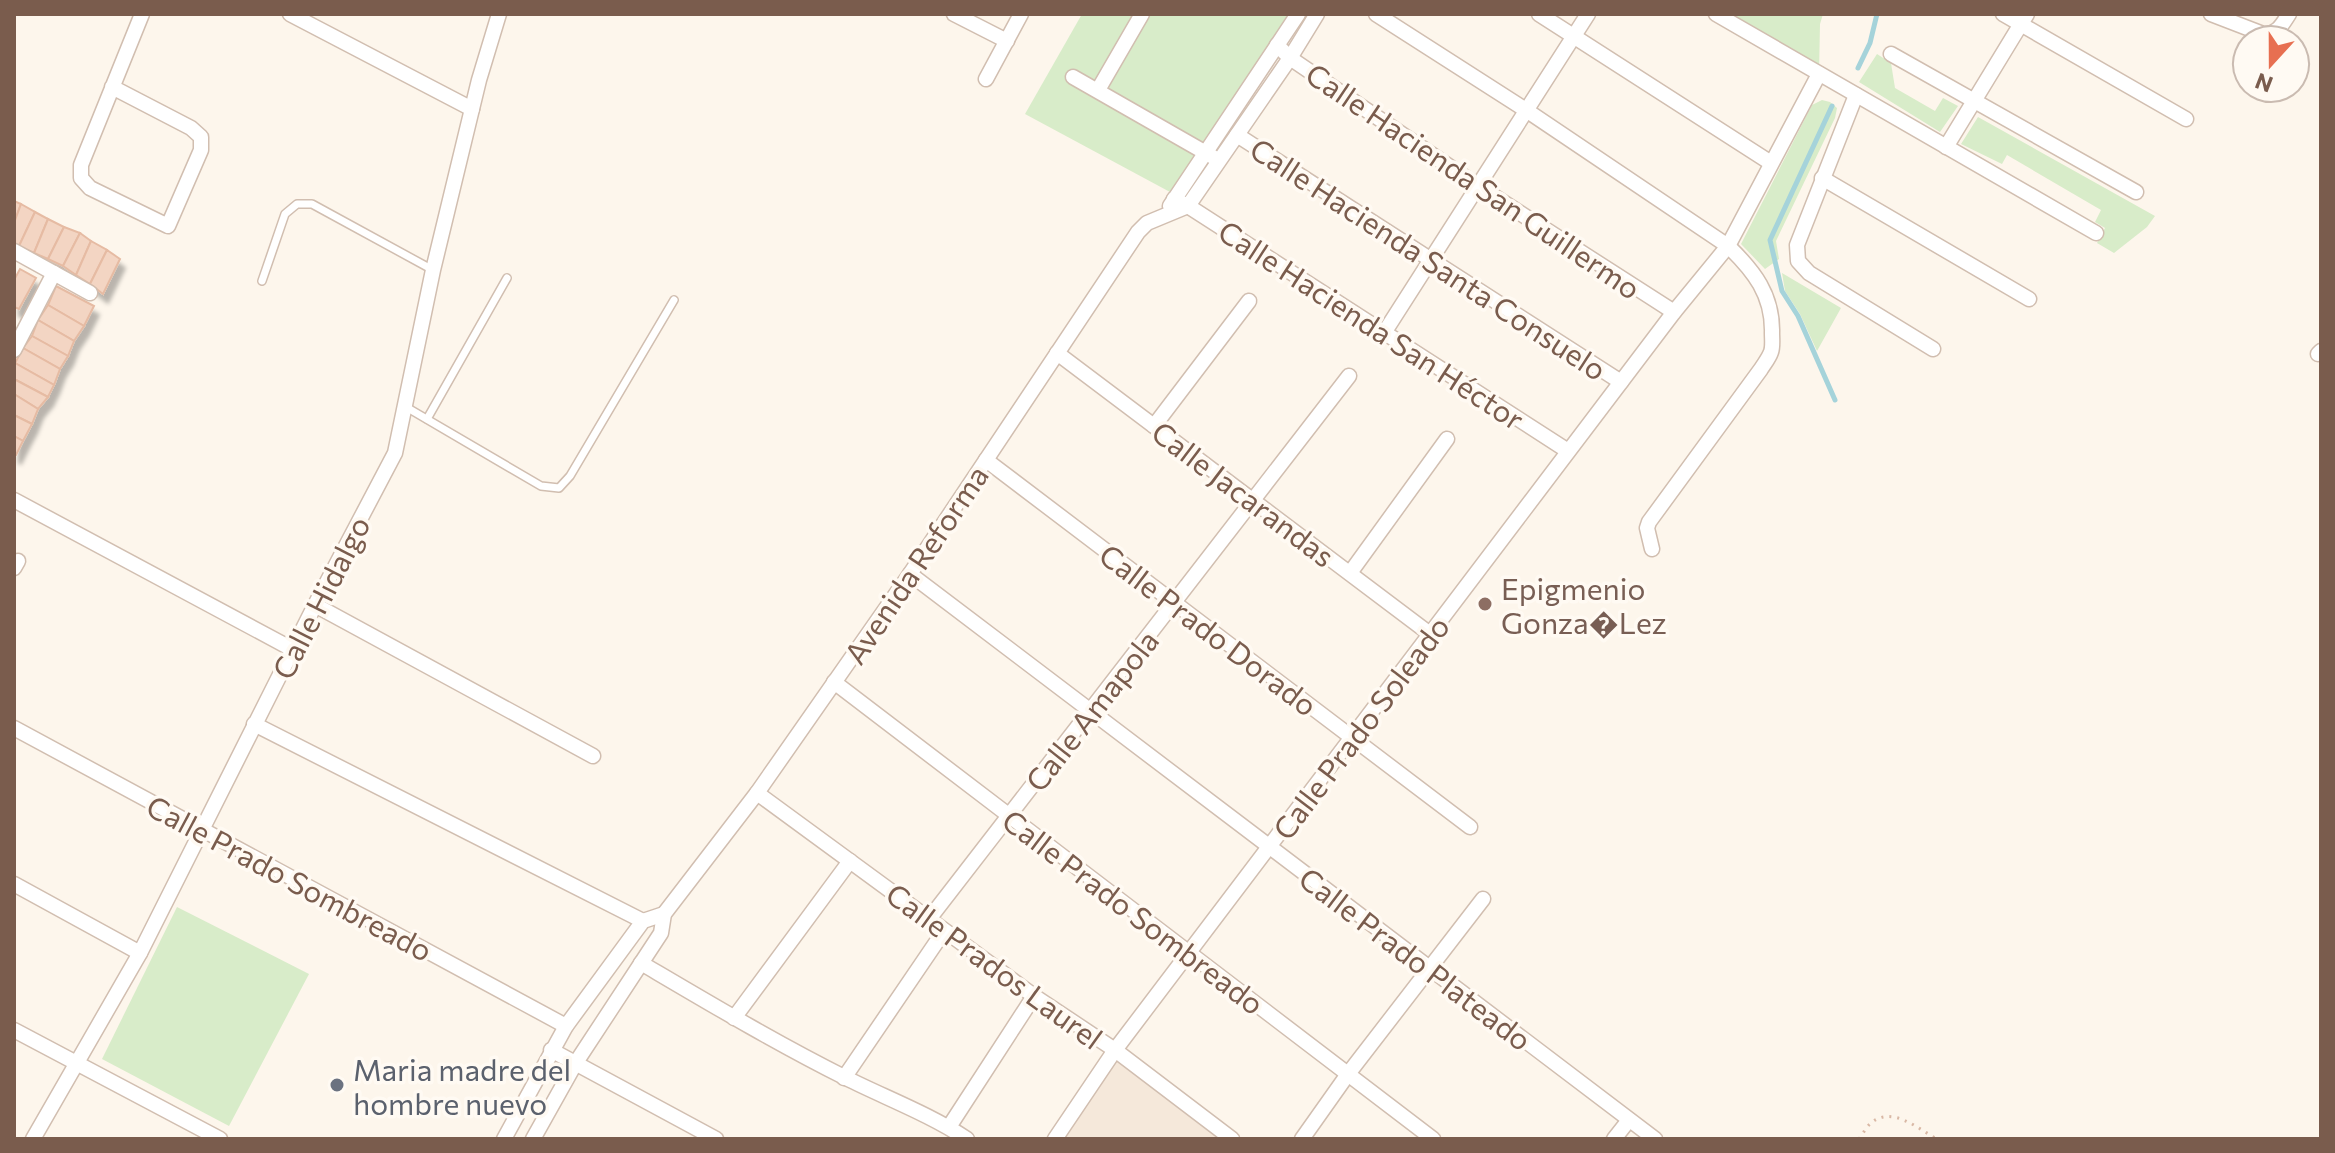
<svg xmlns="http://www.w3.org/2000/svg" width="2335" height="1153" font-family="Commissioner,sans-serif">
<defs>
<filter id="shadow"><feDropShadow dx="5" dy="9" stdDeviation="2" flood-color="#0004"/></filter>
</defs>
<rect width="100%" height="100%" fill="#fdf6ec"/>
<!-- residential -->
<polygon fill="#f5e8da" points="1112,1053 1225,1139 1058,1139"/>
<!-- green -->
<g fill="#d8ecc9">
<polygon points="1082,14 1302,14 1183,199 1025,114"/>
<polygon points="1716,14 1823,14 1820,24 1819,74"/>
<polygon points="1877,54 1891,63 1895,88 1935,111 1943,98 1958,106 1940,132 1859,82"/>
<polygon points="1822,100 1830,102 1837,108 1835,118 1776,241 1779,259 1765,269 1741,244 1812,105"/>
<polygon points="1978,117 2155,216 2147,227 2114,253 2097,243 2105,228 2095,222 2101,210 2007,155 2002,164 1961,144"/>
<polygon points="1782,273 1841,308 1817,351 1800,314 1785,291"/>
<polygon points="177,907 309,974 229,1126 102,1059"/>
</g>
<g fill="none" stroke-linecap="round" stroke-linejoin="round">
<!-- stream -->
<g stroke="#a5d3da" stroke-width="5">
<polyline points="1858,68 1870,43 1877,14"/>
<polyline points="1832,106 1770,240 1782,291 1798,316 1835,400"/>
</g>
</g>
<!-- building -->
<g fill="#f3d5c3" stroke="#e6bba3" stroke-width="2" filter="url(#shadow)">
<polygon points="14,201 21,204 14,223"/>
<polygon points="21,204 35,212 19,246 14,243 14,223"/>
<polygon points="35,212 48,219 34,253 19,246"/>
<polygon points="48,219 64,227 48,259 34,253"/>
<polygon points="64,227 80,233 63,266 48,259"/>
<polygon points="80,233 91,241 76,275 63,266"/>
<polygon points="91,241 107,250 90,284 76,275"/>
<polygon points="107,250 120,259 103,294 90,284"/>
<polygon points="20,269 36,278 19,309 14,307 14,280"/>
<polygon points="56,286 94,306 84,326 48,305"/>
<polygon points="48,305 84,326 74,341 38,320"/>
<polygon points="38,320 74,341 68,356 32,336"/>
<polygon points="32,336 68,356 60,369 23,348"/>
<polygon points="23,348 60,369 54,385 15,363"/>
<polygon points="15,363 54,385 48,397 14,379"/>
<polygon points="14,379 48,397 38,409 14,394"/>
<polygon points="14,394 38,409 32,424 14,415"/>
<polygon points="14,415 32,424 23,441 14,436"/>
<polygon points="14,436 23,441 16,455 14,454"/>
</g>
<g fill="none" stroke-linecap="round" stroke-linejoin="round">
<defs>
<g id="service">
<polyline points="262,281 285,214 297,204 312,204 433,270"/>
<polyline points="406,407 541,486 559,488 570,476 674,300"/>
<polyline points="427,419 507,278"/>
</g>
<g id="minor">
<polyline points="290,14 472,109"/>
<polyline points="954,14 1007,41"/>
<path d="M1376,14L1526,110L1728,246C1754,271 1773,295 1772,333C1772,339 1773,347 1771,352C1769,358 1764,364 1761,369L1649,522L1647,528L1652,549"/>
<polyline points="1539,14 1771,163"/>
<polyline points="1716,14 2096,233"/>
<polyline points="2003,14 2186,119"/>
<path d="M2211,14L2263,34C2277,35 2282,25 2289,14"/>
<polyline points="1277,45 1290,58 1478,186 1674,312"/>
<polyline points="1891,54 2136,192"/>
<polyline points="1073,77 1213,157"/>
<polyline points="986,79 1021,14"/>
<polyline points="112,87 191,128 201,137 201,150 168,226 90,188 81,178 81,165 142,14"/>
<polyline points="1098,90 1142,14"/>
<polyline points="1856,95 1797,245 1798,261 1809,273 1933,349"/>
<polyline points="1237,135 1621,382"/>
<polyline points="1946,147 2027,14"/>
<polyline points="1822,178 2029,299"/>
<polyline points="1174,199 1188,206 1568,451"/>
<polyline points="1170,206 1298,14"/>
<polyline points="14,251 90,293"/>
<polyline points="1384,333 1588,14"/>
<polyline points="14,350 54,273"/>
<polyline points="1057,353 1430,634"/>
<polyline points="2318,354 2321,351"/>
<polyline points="1154,426 1249,301"/>
<polyline points="986,460 1470,827"/>
<polyline points="14,500 292,649"/>
<polyline points="14,568 18,561"/>
<polyline points="1350,573 1447,439"/>
<polyline points="910,574 1655,1139"/>
<polyline points="315,605 593,756"/>
<polyline points="834,682 1433,1139"/>
<polyline points="254,724 643,921"/>
<polyline points="14,728 566,1026"/>
<polyline points="757,793 1034,996 1115,1050 1232,1139"/>
<polyline points="14,884 140,953"/>
<polyline points="929,919 1349,376"/>
<path d="M641,963C709,1003 776,1043 846,1078C886,1098 929,1114 967,1139"/>
<polyline points="734,1018 850,861"/>
<polyline points="14,1030 220,1139"/>
<polyline points="551,1050 716,1139"/>
<polyline points="844,1078 944,931"/>
<polyline points="949,1127 1034,996"/>
<polyline points="33,1139 140,953 315,605 395,453 433,270 479,80 499,14"/>
<polyline points="504,1139 566,1026 643,921 664,914"/>
<polyline points="533,1139 575,1064 661,933 664,914 757,793 910,574 1138,232 1147,223 1188,206 1290,58 1317,14"/>
<polyline points="1055,1139 1115,1050 1674,312 1728,246 1819,74"/>
<polyline points="1302,1139 1348,1074 1483,899"/>
<polyline points="1614,1139 1629,1120"/>
</g>
</defs>
<!-- service casing -->
<use href="#service" stroke="#d1beb0" stroke-width="10"/>
<!-- minor casing -->
<use href="#minor" stroke="#d1beb0" stroke-width="17"/>
<!-- path -->
<path stroke="#d9b8a5" stroke-width="3" stroke-dasharray="2 6" stroke-linecap="butt" d="M1859,1139C1863,1134 1866,1127 1871,1123C1892,1105 1918,1129 1937,1139"/>
<!-- service -->
<use href="#service" stroke="#fff" stroke-width="7"/>
<!-- minor -->
<use href="#minor" stroke="#fff" stroke-width="14"/>
</g>
<!-- markers -->
<circle fill="#8d6e63" stroke="#fffaf3" stroke-width="3" cx="1485" cy="604" r="8"/>
<circle fill="#6b7280" stroke="#fffaf3" stroke-width="3" cx="337" cy="1085" r="8"/>
<g text-anchor="middle" dominant-baseline="central" stroke-width="7" stroke-linejoin="round" paint-order="stroke">
<!-- street labels -->
<g font-size="30" fill="#7a5c4d" stroke="#fffaf3">
<text transform="translate(1474 180) rotate(34)">Calle Hacienda San Guillermo</text>
<text transform="translate(1429 258) rotate(33)">Calle Hacienda Santa Consuelo</text>
<text transform="translate(1372 324) rotate(33)">Calle Hacienda San Héctor</text>
<text transform="translate(1244 493) rotate(37)">Calle Jacarandas</text>
<text transform="translate(915 564) rotate(-56)">Avenida Reforma</text>
<text transform="translate(320 597) rotate(-63)">Calle Hidalgo</text>
<text transform="translate(1209 629) rotate(37)">Calle Prado Dorado</text>
<text transform="translate(1091 710) rotate(-52)">Calle Amapola</text>
<text transform="translate(1360 727) rotate(-53)">Calle Prado Soleado</text>
<text transform="translate(290 877) rotate(28)">Calle Prado Sombreado</text>
<text transform="translate(1134 911) rotate(37)">Calle Prado Sombreado</text>
<text transform="translate(1416 958) rotate(37)">Calle Prado Plateado</text>
<text transform="translate(995 965) rotate(36)">Calle Prados Laurel</text>
</g>
<!-- education labels -->
<g font-size="30" fill="#785e54" stroke="#fffaf3" text-anchor="start">
<text x="1501" y="587">Epigmenio<tspan x="1501" dy="34">Gonza�Lez</tspan></text>
</g>
<!-- worship labels -->
<g font-size="30" fill="#5b616d" stroke="#fffaf3" text-anchor="start">
<text x="353" y="1068">Maria madre del<tspan x="353" dy="34">hombre nuevo</tspan></text>
</g>
</g>
<!-- border -->
<rect width="2335" height="1153" fill="none" stroke="#7a5c4d" stroke-width="32"/>
<!-- north arrow -->
<g transform="translate(2271 64) rotate(201)"><circle r="38" fill="#fffaf3" stroke="#cabbb1" stroke-width="2"/>
<path d="M0-6L14 30L0 20L-14 30Z" fill="#e76f51"/>
<text y="-12" font-size="22" font-weight="bold" text-anchor="middle" fill="#7a5c4d">N</text>
</g>
</svg>
